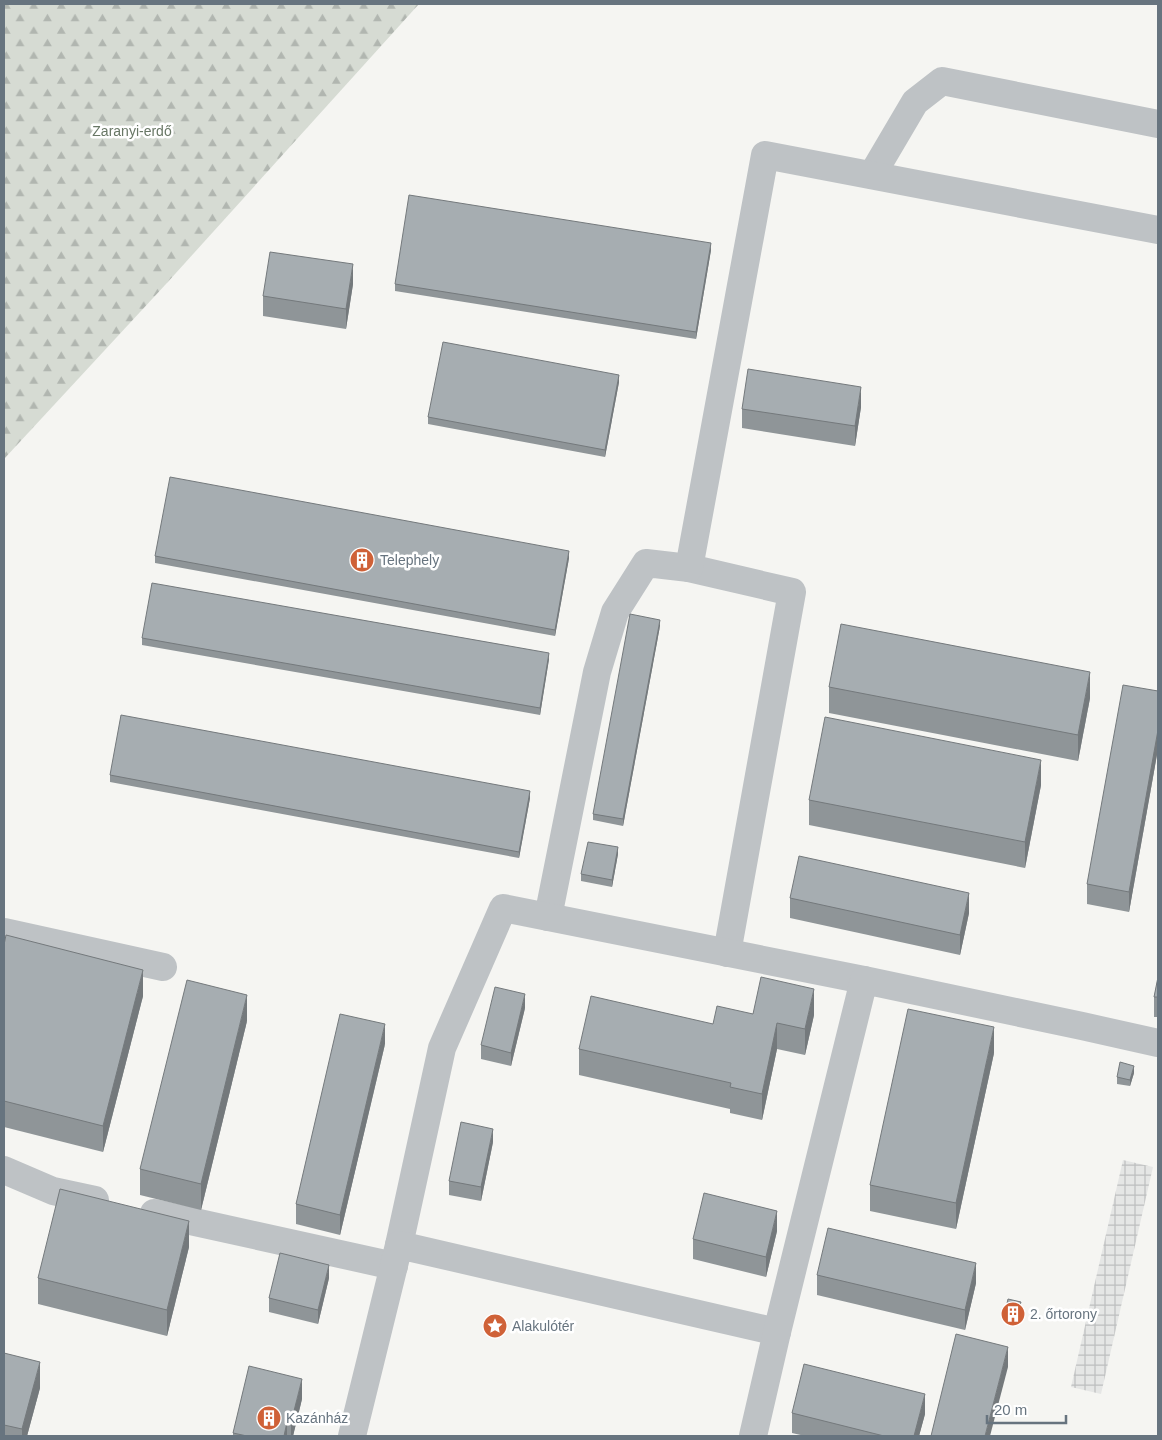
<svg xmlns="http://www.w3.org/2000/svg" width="1162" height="1440" font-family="Arial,sans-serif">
<defs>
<pattern id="industrial-grid" width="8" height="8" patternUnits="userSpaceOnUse" patternTransform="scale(1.25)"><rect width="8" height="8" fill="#e5e6e5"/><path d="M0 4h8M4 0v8" fill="none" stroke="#bdbfbf"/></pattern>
<pattern id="forest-firs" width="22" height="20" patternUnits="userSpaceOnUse" patternTransform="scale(1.25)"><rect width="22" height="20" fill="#d6dbd3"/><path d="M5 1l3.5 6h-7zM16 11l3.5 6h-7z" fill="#b1b6b0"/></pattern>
</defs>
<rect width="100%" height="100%" fill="#f5f5f2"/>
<!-- industrial -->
<polygon fill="url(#industrial-grid)" points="1123,1160 1153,1167 1101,1394 1071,1387"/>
<!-- forest -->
<polygon fill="url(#forest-firs)" points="4,4 419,4 166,284 4,459"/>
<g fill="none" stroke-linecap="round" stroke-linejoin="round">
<!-- minor -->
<g stroke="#bec2c5" stroke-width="28">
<polyline points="872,175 915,102 942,81 1158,124"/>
<polyline points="689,568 792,592 727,953"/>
<polyline points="548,917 597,672 615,612 646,563 689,568 765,155 1158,230"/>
<polyline points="4,932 163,967"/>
<polyline points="4,1170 53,1191 95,1200"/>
<polyline points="154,1213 394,1266"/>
<polyline points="399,1245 442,1048 503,908 864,980"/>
<polyline points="352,1436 399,1245 777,1332"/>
<polyline points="753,1436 777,1332 864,980 1082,1026 1158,1043"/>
</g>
</g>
<!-- wall -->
<g fill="#8f9598">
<polygon points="711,250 696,339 395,291 395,284"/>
<polygon points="353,284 346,329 263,316 263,296"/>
<polygon points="619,382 605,457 428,424 428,417"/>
<polygon points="861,407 855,446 742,428 742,409"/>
<polygon points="155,556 569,558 555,636 155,563"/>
<polygon points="660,626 623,826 593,820 593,814"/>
<polygon points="142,638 549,659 540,715 142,645"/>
<polygon points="829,687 1090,698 1078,761 829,713"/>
<polygon points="1158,691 1158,749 1129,912 1087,904 1087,884"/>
<polygon points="110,775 530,798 519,858 110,782"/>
<polygon points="1041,785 1025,868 809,825 809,800"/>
<polygon points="618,854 612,887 581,881 581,874"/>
<polygon points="790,898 969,913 960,955 790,918"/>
<polygon points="4,945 143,996 103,1152 4,1127"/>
<polygon points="1158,977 1158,1017 1154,1017 1154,997"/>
<polygon points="525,1008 511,1066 481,1059 481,1045"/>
<polygon points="753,1014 814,1015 805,1055 777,1049 762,1120 730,1113 730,1109 579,1075 579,1049 713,1024"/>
<polygon points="247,1021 201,1210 140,1195 140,1169"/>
<polygon points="385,1044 340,1235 296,1224 296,1204"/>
<polygon points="994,1053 956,1229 870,1211 870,1185"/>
<polygon points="1134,1073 1130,1086 1117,1084 1117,1077"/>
<polygon points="493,1142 481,1201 449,1195 449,1181"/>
<polygon points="777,1231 766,1277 693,1259 693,1239"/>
<polygon points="189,1247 167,1336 38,1304 38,1278"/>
<polygon points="817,1275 976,1283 965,1330 817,1295"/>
<polygon points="329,1278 318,1324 269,1312 269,1298"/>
<polygon points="1021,1309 1017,1322 1005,1319 1005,1312"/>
<polygon points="4,1353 40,1388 27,1436 4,1436"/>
<polygon points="302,1399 293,1436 233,1436 233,1433"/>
<polygon points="792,1413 925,1414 919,1436 805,1436 792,1433"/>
</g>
<!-- shaded-wall -->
<g fill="#74797c">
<polygon points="711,243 711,250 696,339 696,332"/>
<polygon points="353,264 353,284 346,329 346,309"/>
<polygon points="619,375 619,382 605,457 605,450"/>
<polygon points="861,387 861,407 855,446 855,426"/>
<polygon points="569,551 569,558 555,636 555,630"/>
<polygon points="660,620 660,626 623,826 623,819"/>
<polygon points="549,653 549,659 540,715 540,708"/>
<polygon points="1090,672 1090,698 1078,761 1078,735"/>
<polygon points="1158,730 1158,749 1129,912 1129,892"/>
<polygon points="1041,760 1041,785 1025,868 1025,842"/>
<polygon points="530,791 530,798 519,858 519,852"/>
<polygon points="618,847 618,854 612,887 612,880"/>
<polygon points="969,893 969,913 960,955 960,935"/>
<polygon points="143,970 143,996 103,1152 103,1126"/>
<polygon points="814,989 814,1015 805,1055 805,1029"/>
<polygon points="525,994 525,1008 511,1066 511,1053"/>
<polygon points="247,995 247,1021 201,1210 201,1184"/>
<polygon points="777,1023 777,1049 762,1120 762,1094"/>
<polygon points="385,1024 385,1044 340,1235 340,1215"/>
<polygon points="994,1027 994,1053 956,1229 956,1203"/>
<polygon points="1134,1066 1134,1073 1130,1086 1130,1080"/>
<polygon points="493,1129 493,1142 481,1201 481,1187"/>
<polygon points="777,1211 777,1231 766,1277 766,1257"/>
<polygon points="189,1221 189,1247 167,1336 167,1310"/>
<polygon points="976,1263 976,1283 965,1330 965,1310"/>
<polygon points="329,1265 329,1278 318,1324 318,1310"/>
<polygon points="1021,1302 1021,1309 1017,1322 1017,1315"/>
<polygon points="1008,1347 1008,1367 990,1436 985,1436"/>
<polygon points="40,1362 40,1388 27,1436 22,1436 22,1429"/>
<polygon points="302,1379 302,1399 293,1436 291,1436 291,1423"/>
<polygon points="925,1394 925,1414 919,1436 914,1436"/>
<polygon points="287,1422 287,1436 284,1436"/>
</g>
<!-- building -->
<g fill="#a6adb1" stroke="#74797c">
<polygon points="409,195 711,243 696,332 395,284"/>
<polygon points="270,252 353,264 346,309 263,296"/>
<polygon points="443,342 619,375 605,450 428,417"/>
<polygon points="748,369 861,387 855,426 742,409"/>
<polygon points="170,477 569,551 555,630 155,556"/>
<polygon points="152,583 549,653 540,708 142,638"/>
<polygon points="630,614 660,620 623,819 593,814"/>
<polygon points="841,624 1090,672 1078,735 829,687"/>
<polygon points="1123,685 1158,691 1158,730 1129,892 1087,884"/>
<polygon points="121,715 530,791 519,852 110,775"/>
<polygon points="825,717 1041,760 1025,842 809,800"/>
<polygon points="588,842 618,847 612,880 581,874"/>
<polygon points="799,856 969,893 960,935 790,898"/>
<polygon points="6,935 143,970 103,1126 4,1101 4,945"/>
<polygon points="761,977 814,989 805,1029 777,1023 762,1094 730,1087 731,1083 579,1049 591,996 713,1024 717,1006 753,1014"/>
<polygon points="1158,977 1158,997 1154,997"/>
<polygon points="187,980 247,995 201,1184 140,1169"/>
<polygon points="495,987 525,994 511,1053 481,1045"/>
<polygon points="908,1009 994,1027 956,1203 870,1185"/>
<polygon points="340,1014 385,1024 340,1215 296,1204"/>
<polygon points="1120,1062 1134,1066 1130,1080 1117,1077"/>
<polygon points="461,1122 493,1129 481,1187 449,1181"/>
<polygon points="60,1189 189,1221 167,1310 38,1278"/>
<polygon points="704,1193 777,1211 766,1257 693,1239"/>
<polygon points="828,1228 976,1263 965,1310 817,1275"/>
<polygon points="280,1253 329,1265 318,1310 269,1298"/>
<polygon points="1008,1299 1021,1302 1017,1315 1005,1312"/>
<polygon points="956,1334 1008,1347 985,1436 931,1436"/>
<polygon points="4,1353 40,1362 22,1429 4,1425"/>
<polygon points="804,1364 925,1394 914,1436 884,1436 792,1413"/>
<polygon points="249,1366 302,1379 291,1423 287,1422 284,1436 247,1436 233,1433"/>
</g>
<!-- icons -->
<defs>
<symbol id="building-disc" viewBox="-11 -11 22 22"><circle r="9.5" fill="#cf6137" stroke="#fff"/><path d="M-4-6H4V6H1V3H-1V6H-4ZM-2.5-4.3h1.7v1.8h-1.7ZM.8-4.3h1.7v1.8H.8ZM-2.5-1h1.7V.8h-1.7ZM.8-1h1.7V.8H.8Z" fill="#fff"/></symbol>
<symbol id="sight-disc" viewBox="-11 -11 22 22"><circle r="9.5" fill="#cf6137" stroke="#fff"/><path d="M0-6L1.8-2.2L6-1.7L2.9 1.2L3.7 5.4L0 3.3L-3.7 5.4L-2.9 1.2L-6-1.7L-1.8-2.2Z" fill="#fff"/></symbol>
</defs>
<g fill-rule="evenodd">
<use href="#building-disc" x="348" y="546" width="28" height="28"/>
<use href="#building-disc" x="999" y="1300" width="28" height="28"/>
<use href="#sight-disc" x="481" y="1312" width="28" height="28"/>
<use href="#building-disc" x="255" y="1404" width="28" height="28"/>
</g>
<g text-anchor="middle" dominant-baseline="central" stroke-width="5" stroke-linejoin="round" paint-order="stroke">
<!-- park labels -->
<g font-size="14" fill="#687765" stroke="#fff">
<text x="132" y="131">Zaranyi-erdő</text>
</g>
<!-- poi labels -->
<g font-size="14" fill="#67747f" stroke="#fff" text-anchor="start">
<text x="380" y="560">Telephely</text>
<text x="1030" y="1314">2. őrtorony</text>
<text x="512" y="1326">Alakulótér</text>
<text x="286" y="1418">Kazánház</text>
</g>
</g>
<!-- border -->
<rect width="1162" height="1440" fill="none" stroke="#67747f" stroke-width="10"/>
<!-- scale -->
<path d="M987 1415v8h79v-8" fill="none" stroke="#67747f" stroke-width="2.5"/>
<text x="994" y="1415" font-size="15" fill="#67747f" stroke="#ffffff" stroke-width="4" paint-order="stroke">20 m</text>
</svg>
